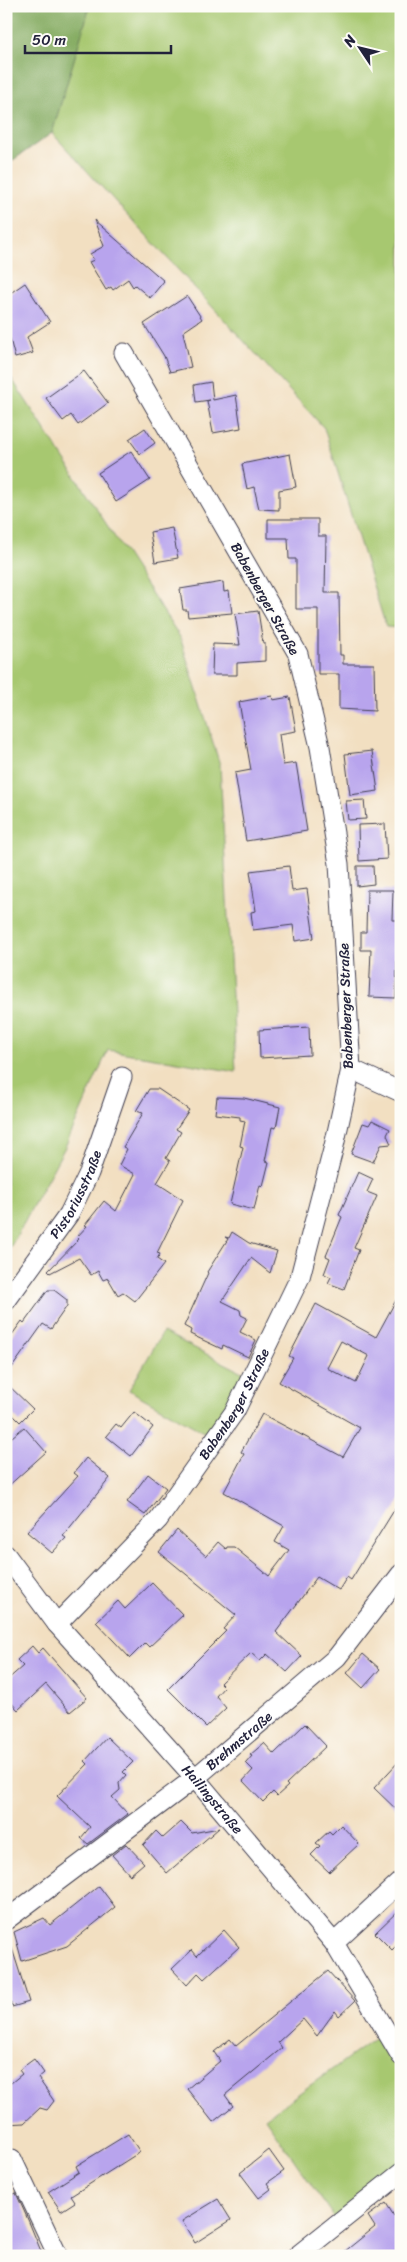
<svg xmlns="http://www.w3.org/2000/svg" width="407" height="2262" font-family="Sriracha,sans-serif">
<rect width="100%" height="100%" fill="#fdfcf7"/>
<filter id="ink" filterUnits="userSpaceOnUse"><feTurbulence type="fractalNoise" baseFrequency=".02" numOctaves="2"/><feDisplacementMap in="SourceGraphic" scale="10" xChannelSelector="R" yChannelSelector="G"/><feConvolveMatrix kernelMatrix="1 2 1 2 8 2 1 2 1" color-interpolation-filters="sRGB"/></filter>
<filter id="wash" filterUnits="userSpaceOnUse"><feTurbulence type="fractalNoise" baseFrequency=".0096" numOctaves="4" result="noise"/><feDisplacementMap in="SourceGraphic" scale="20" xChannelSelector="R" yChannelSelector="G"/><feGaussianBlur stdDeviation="1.12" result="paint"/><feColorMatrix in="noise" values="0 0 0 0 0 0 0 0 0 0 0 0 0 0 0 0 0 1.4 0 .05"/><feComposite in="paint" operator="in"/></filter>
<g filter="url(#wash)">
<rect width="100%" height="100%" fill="#f2dfc1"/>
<!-- green -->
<g fill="#a7c870" stroke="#647556">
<polygon points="90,6 401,6 401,628 386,627 324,428 52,133"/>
<polygon points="6,370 180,637 220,765 236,1072 108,1050 65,1147 6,1255"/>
<polygon points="163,1332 246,1374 207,1434 129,1390"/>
<polygon points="381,2034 401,2067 401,2167 335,2219 265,2118"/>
</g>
<!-- forest -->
<polygon fill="#85ac62" stroke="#54674e" points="6,6 90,6 52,133 6,165"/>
<g id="blocks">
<!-- building -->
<g fill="#b8a4ed" fill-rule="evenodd">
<polygon points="94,220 164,281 150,298 135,285 133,287 128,279 113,290 111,287 106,290 89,262 94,260 90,254 104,246"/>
<polygon points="25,283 50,322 27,337 33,353 15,358 6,324 6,296"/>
<polygon points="187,296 202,319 183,332 191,367 170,372 164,356 144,324"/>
<polygon points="84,371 108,403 78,425 71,415 63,421 46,398"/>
<polygon points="211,382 213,400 236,395 241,428 213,433 207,401 210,400 196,402 194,385"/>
<polygon points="145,428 155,443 140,454 129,439"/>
<polygon points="131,451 150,480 116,502 98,473"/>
<polygon points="290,454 296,487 279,490 279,510 259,509 254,487 247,489 242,464"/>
<polygon points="268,519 318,519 318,536 326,536 325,593 339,593 340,655 343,655 343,664 374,664 375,711 339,709 339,674 318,674 318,609 296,609 296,559 289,559 288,538 268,538"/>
<polygon points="172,528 178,558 155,562 150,532"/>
<polygon points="223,582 224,592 229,591 232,613 188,617 187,610 183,610 180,589"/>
<polygon points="258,611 263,643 265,643 265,661 237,663 237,675 212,675 213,644 240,645 235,614"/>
<polygon points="272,696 273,700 290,697 296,731 279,734 283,765 296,763 307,831 246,841 235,773 251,770 239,702"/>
<polygon points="372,751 378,791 350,795 345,754"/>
<polygon points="364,800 366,819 348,820 346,801"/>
<polygon points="385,824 387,859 359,861 358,825"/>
<polygon points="289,866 292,891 307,889 314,938 295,941 293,925 253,930 251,912 256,911 250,871"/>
<polygon points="357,866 373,866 374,884 357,886"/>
<polygon points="367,890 393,890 392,920 398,920 396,998 369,997 371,950 361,950 361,932 366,932"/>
<polygon points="309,1027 310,1055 260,1058 259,1030"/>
<polygon points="149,1089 158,1089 189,1110 176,1129 181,1132 166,1158 170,1161 157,1183 183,1200 157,1253 160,1254 157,1259 164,1264 135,1301 123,1292 118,1295 108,1278 103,1280 98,1271 91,1275 79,1258 50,1273 48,1271 79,1239 77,1237 87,1226 85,1225 104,1201 116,1211 135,1174 119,1165 127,1149 123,1147 143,1113 136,1111"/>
<polygon points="217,1097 244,1098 280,1107 276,1128 272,1127 265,1161 269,1162 263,1186 260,1185 254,1210 230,1204 243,1147 240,1146 245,1121 240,1120 240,1117 215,1114"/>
<polygon points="372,1120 390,1129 387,1135 391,1144 381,1145 373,1162 351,1154 363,1123 369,1125"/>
<polygon points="358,1172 373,1179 367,1192 377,1196 354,1248 359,1250 344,1289 328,1283 331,1277 324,1274 330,1258 326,1256 342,1217 339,1215"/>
<polygon points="232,1232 249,1243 277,1251 270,1273 251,1258 222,1301 240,1310 241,1315 247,1318 240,1332 256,1340 248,1357 223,1345 222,1349 190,1334 191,1330 184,1326 208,1273 207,1272 228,1239 225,1237 229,1238"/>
<polygon points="48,1290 54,1290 67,1300 67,1306 51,1329 43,1324 6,1376 6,1343 22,1321 24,1323"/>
<path d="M401,1291V1499L351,1580L347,1577L339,1590L317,1577L276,1632L302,1656L287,1672L267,1654L260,1661L251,1653L220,1683L224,1687L216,1696L226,1708L206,1727L168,1689L226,1631L223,1629L236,1615L159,1552L177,1530L206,1556L218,1542L226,1549L227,1547H234L269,1576L289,1550L275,1542L284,1526L224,1492L244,1454L241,1452L262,1414L343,1457L360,1428L279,1382L293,1358L289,1356L316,1304L376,1337ZM341,1341L369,1356L356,1383L327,1368Z"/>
<polygon points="6,1383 33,1409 20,1422 6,1408"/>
<polygon points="134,1412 153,1427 131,1456 106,1436 116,1424 121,1428"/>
<polygon points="24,1427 46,1452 6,1488 6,1442"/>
<polygon points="86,1458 110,1478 71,1526 63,1536 66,1538 52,1553 27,1532 78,1476 74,1473"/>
<polygon points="148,1474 166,1488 145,1515 127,1502"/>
<polygon points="152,1583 183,1615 149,1647 145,1643 130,1658 96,1622 118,1601 125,1609"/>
<polygon points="32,1646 38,1653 43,1648 87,1698 70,1712 46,1684 18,1710 6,1697 6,1681 23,1666 17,1660"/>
<polygon points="363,1654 380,1669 363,1688 347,1673"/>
<polygon points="305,1724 326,1746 286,1784 288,1786 277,1796 273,1792 263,1802 243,1781 253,1770 246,1763 252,1756 250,1755 264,1743 274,1754"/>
<polygon points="107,1737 133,1762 123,1772 126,1775 119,1783 120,1790 112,1797 128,1814 88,1844 81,1838 90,1827 57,1796 88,1764 85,1761"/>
<polygon points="401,1759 401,1814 374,1788"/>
<polygon points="181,1822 192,1833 219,1828 167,1873 143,1845 156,1831 163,1838"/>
<polygon points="341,1825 359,1844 329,1872 311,1855 320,1846 316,1843 329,1831 332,1834"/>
<polygon points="126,1844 144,1863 130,1875 112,1855"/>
<polygon points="99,1886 115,1907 67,1946 22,1961 14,1932 44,1918 50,1925"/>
<polygon points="401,1908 401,1941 392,1950 375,1933"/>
<polygon points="224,1930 239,1947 204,1979 198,1973 187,1985 172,1969 192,1950 197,1956"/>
<polygon points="6,1942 10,1942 29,2002 12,2007 10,2001 6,2002"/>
<polygon points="328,1971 355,2001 339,2016 335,2011 317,2036 303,2019 278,2042 282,2048 225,2095 233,2106 213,2122 187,2089 220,2061 214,2052 230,2039 236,2046"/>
<polygon points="34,2059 44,2073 38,2078 54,2101 47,2110 40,2108 24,2123 6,2124 6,2087 22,2074 19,2070"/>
<polygon points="128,2134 140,2152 71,2196 75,2202 61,2211 48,2192 79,2172 76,2166"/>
<polygon points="269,2150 284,2171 267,2183 271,2189 259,2198 240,2173"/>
<polygon points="16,2193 29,2222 43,2256 6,2256 6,2198"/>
<polygon points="218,2199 231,2220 195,2243 182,2221"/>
<polygon points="386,2203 394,2216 401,2212 401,2256 339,2256 375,2227 368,2216"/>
</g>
</g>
</g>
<g filter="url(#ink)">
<use href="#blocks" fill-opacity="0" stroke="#413e4f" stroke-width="1"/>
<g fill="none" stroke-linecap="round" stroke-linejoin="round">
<defs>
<g id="street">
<polyline points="351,1069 401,1092"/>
<path id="s1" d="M6,1301L69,1214L89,1173L122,1077"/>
<path id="s2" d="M6,1555L57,1624L195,1778L334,1943L401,2056"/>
<path id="s3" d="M57,1624L158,1520L235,1411L300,1277L334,1146L351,1069L339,864L320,747L298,654L124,353"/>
<path id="s4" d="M6,1920L195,1778L337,1657L401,1574"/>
<polyline points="334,1943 401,1881"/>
<polyline points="12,2159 58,2256"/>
<polyline points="297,2256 401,2173"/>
</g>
</defs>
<!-- street casing -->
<use href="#street" stroke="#413e4f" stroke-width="21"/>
<!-- street -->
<use href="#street" stroke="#fff" stroke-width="19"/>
</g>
</g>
<g text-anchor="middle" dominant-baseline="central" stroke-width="4" stroke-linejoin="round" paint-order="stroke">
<!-- street labels -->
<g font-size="14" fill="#22223b" stroke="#fdfcf7">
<text transform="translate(265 599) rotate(61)">Babenberger Straße</text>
<text transform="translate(346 1006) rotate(-92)">Babenberger Straße</text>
<text stroke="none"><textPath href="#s1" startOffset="128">Pistoriusstraße</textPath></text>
<text stroke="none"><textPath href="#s3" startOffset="284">Babenberger Straße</textPath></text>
<text stroke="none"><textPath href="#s4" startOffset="294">Brehmstraße</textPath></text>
<text stroke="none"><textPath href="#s2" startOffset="320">Hailingstraße</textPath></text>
</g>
</g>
<!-- margin -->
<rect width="407" height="2262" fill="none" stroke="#fdfcf7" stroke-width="25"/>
<!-- north arrow -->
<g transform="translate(360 48) rotate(305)" stroke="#fdfcf7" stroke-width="4" paint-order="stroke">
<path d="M0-4L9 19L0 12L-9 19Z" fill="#22223b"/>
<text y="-8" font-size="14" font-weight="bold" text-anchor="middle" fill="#22223b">N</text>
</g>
<!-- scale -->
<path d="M25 45v8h146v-8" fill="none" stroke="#22223b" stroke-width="2.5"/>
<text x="32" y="45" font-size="15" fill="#22223b" stroke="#fdfcf7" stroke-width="4" paint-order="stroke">50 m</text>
</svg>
